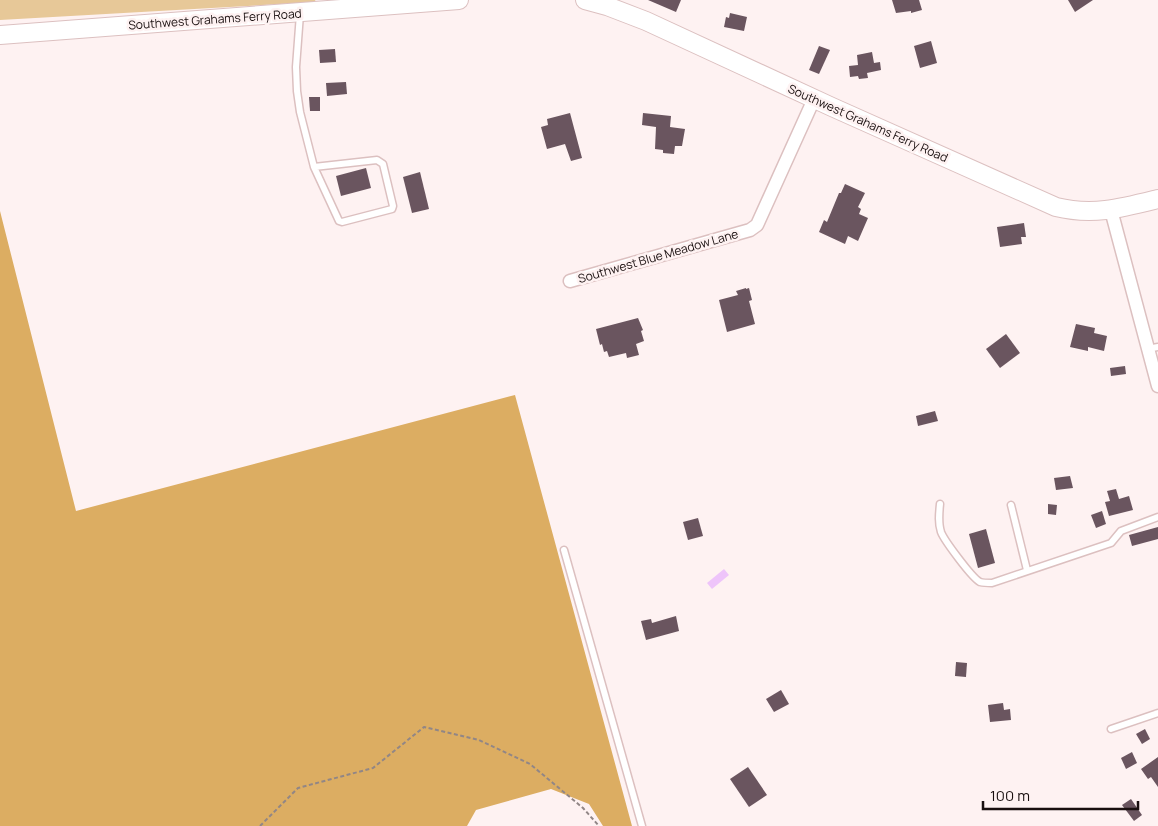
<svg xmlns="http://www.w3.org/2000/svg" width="1158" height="826" font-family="Manrope,sans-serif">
<rect width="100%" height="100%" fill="#fef2f2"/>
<!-- green -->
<polygon fill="#e7c898" points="0,0 315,0 316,2 0,20"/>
<!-- forest -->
<polygon fill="#dcad62" points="0,211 76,511 515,395 632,826 603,826 589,804 551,789 476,810 467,826 0,826"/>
<!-- water -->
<polygon fill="#eec4fa" points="724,569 729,575 712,589 707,583"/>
<!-- building -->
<g fill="#6a555f">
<polygon points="648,0 681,0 676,12"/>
<polygon points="892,0 919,0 922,10 911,13 911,11 896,13"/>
<polygon points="1068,0 1093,0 1075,12"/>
<polygon points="730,13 747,17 744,31 724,27 726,17 729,18"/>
<polygon points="931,41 937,63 920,68 914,46"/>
<polygon points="819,46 830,50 819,74 809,70"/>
<polygon points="335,49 336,62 320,63 319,50"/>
<polygon points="872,52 874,63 880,62 881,70 867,73 868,78 859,79 858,76 850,77 849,66 858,65 857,55"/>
<polygon points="346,82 347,94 327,96 326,83"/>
<polygon points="309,97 320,97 320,111 310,111"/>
<polygon points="570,113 582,158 571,161 565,144 547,149 541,127 548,125 547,119"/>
<polygon points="643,113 671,116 670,127 685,129 682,146 675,146 674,154 663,153 663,150 655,149 656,127 642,125"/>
<polygon points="366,168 371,188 341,196 336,176"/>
<polygon points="420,172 429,209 412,213 403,177"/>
<polygon points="845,184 865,193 858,207 861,209 859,214 868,218 858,241 848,236 845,244 819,232 824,220 827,222 839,193 841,193"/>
<polygon points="1024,223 1026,237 1021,237 1022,244 1000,247 997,227"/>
<polygon points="746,288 746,289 749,288 752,300 749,301 755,324 727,332 719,300 738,295 736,291"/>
<polygon points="638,318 643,330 641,331 644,341 636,344 639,355 627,358 626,353 609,357 607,351 604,352 602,344 600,345 596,329"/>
<polygon points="1076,324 1095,328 1094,333 1107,336 1104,351 1088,347 1088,351 1070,347"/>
<polygon points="1006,334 1020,353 1000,368 986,349"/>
<polygon points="1125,366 1126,374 1111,376 1110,368"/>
<polygon points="935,411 938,421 918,426 916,416"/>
<polygon points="1070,476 1073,488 1056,490 1054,478"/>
<polygon points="1116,489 1119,499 1129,496 1133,510 1109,516 1105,502 1110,501 1107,491"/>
<polygon points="1048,504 1057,505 1056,515 1048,514"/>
<polygon points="1102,511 1106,524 1096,528 1091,515"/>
<polygon points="698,518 703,536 688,540 683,522"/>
<polygon points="1158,527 1158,539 1132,546 1129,535"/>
<polygon points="986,529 995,563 978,568 969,534"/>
<polygon points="676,616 679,631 646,640 641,621 651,619 652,623"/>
<polygon points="956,662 967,663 966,677 955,676"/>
<polygon points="781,690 789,704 774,712 766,699"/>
<polygon points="1003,703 1004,710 1010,709 1011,720 990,722 988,705"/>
<polygon points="1145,729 1150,739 1142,744 1136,734"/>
<polygon points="1132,752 1137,763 1126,769 1121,758"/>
<polygon points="1158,757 1158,787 1151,777 1148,779 1141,769"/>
<polygon points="748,767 767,795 749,807 730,779"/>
<polygon points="1131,799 1142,815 1134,821 1122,805"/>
</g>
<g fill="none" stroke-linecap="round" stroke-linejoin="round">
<defs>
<g id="service">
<polyline points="300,14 296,67 297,91 300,112 314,167 339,221 342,222 392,209 393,206 383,164 377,160 314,167"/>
<polyline points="1147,349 1158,347"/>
<path d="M940,504C939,514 938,523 941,532C944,540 972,578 980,582C984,583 988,583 992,583L1111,543L1121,531L1158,517"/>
<polyline points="1011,505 1027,570"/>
<polyline points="564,550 642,826"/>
<polyline points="1111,729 1158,713"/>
</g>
<g id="minor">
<polyline points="1111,210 1158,386"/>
<polyline points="570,281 750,230 757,225 814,99"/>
</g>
<g id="secondary">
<path d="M585,0L607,6L646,21L832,107L1056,207C1093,216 1122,208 1158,199"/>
<polyline points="0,35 459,0"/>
</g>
</defs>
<!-- service casing -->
<use href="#service" stroke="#dcc0c0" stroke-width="9"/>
<!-- minor casing -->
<use href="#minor" stroke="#dcc0c0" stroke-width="15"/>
<!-- secondary casing -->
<use href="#secondary" stroke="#dcc0c0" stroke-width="20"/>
<!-- path -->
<polyline stroke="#918686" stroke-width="2" stroke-dasharray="4 2.5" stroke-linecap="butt" points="260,826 298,788 373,768 424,727 479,740 530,764 583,808 599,826"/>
<!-- service -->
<use href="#service" stroke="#fff" stroke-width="6"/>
<!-- minor -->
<use href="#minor" stroke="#fff" stroke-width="12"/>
<!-- secondary -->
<use href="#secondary" stroke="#fff" stroke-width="18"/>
</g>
<g text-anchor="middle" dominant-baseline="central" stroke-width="5" stroke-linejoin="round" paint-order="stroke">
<!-- street labels -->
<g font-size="12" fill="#190f0f" stroke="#fef2f2">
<text transform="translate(215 19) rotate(-4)">Southwest Grahams Ferry Road</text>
<text transform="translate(868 123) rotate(24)">Southwest Grahams Ferry Road</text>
<text transform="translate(658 256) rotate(-16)">Southwest Blue Meadow Lane</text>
</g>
</g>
<!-- scale -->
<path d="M983 801v8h155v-8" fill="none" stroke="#190f0f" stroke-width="2.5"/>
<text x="990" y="801" font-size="15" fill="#190f0f" stroke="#fef2f2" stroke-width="4" paint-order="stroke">100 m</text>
</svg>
